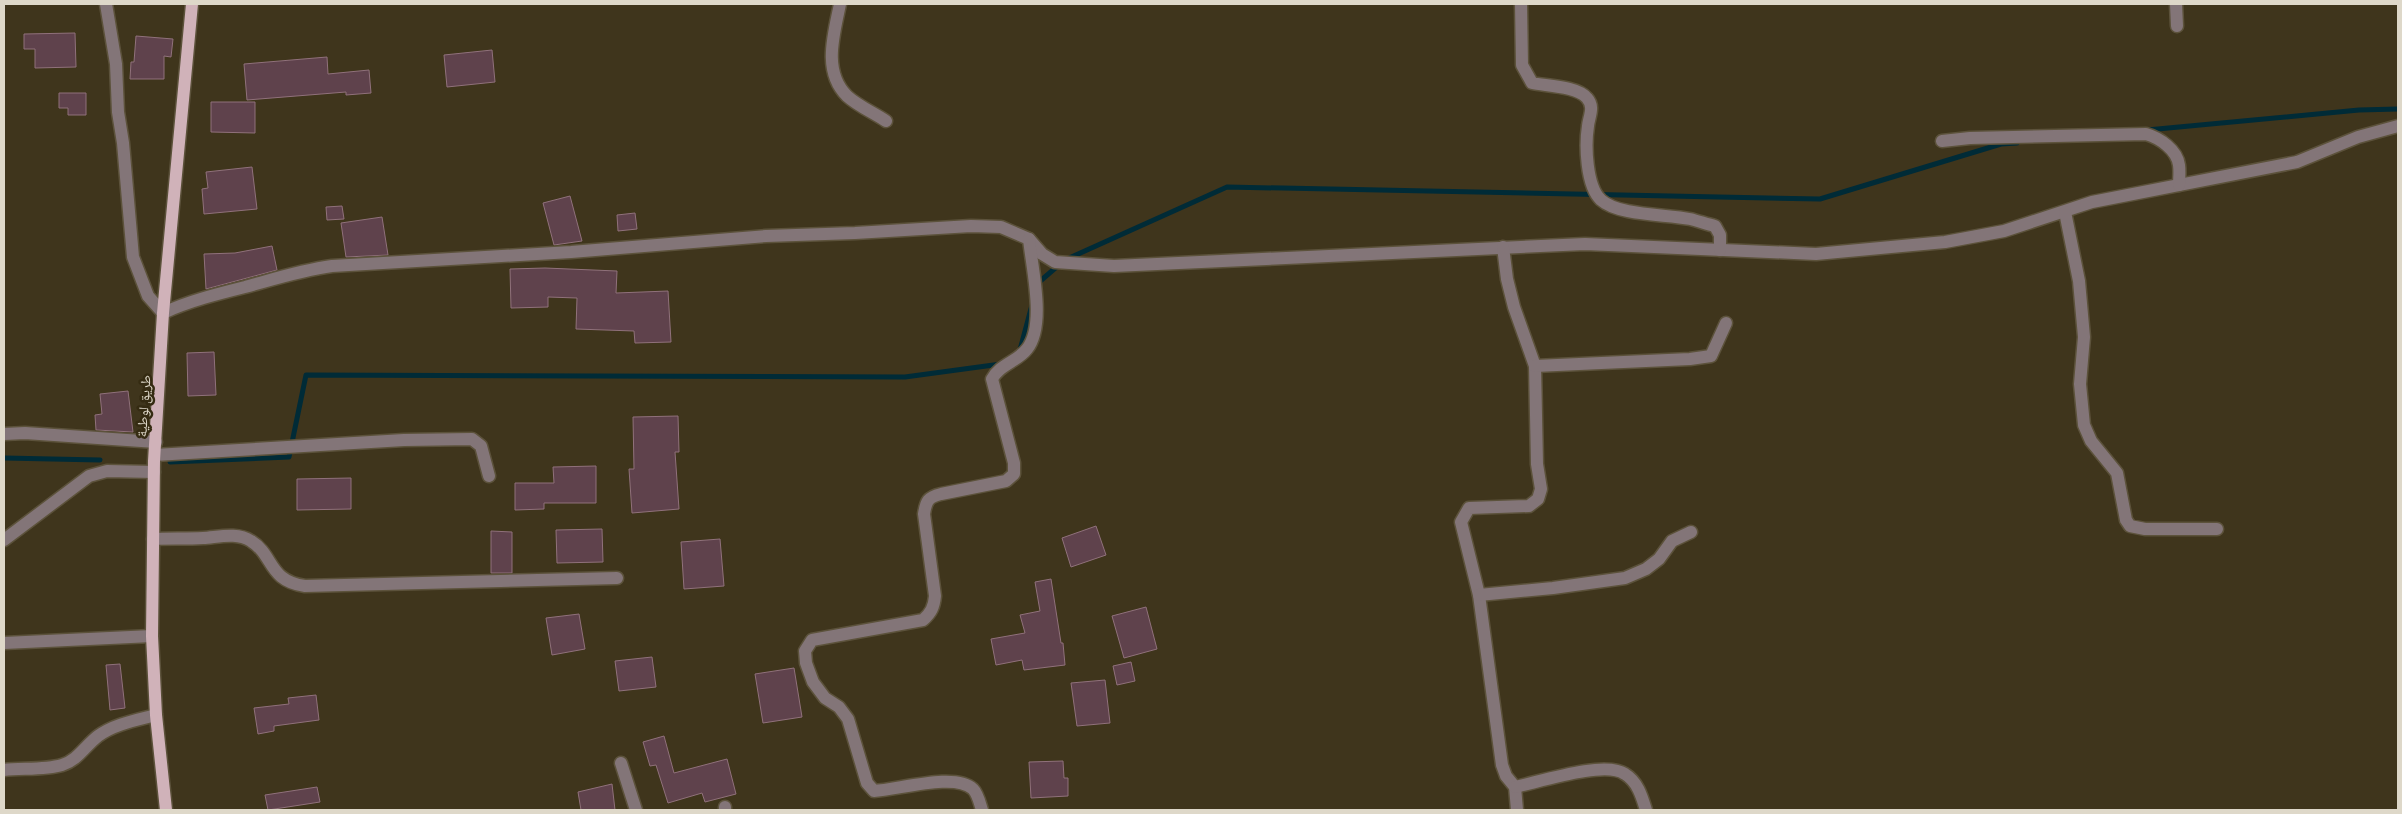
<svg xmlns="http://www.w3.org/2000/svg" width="2402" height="814" font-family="'PT Serif','Noto Naskh Arabic',serif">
<rect width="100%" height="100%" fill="#3f351c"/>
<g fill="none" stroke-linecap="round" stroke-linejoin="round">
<!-- stream -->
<g stroke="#002b37" stroke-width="5">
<polyline points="2147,130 2359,110 2398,109"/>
<polyline points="1067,259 1227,187 1820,199 2001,144 2017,143"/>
<polyline points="1038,283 1060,264"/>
<polyline points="1020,350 1032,305"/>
<polyline points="4,458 100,460"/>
<polyline points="170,462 289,457 306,375 905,377 1001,364"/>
</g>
</g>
<!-- building -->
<g fill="#5f424c" stroke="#90717b">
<polygon points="75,33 76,67 35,68 35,49 24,49 24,34"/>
<polygon points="136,36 173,39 171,57 164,56 164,79 130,79 131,62 134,62"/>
<polygon points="492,50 495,82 447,87 444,55"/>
<polygon points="327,57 328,74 369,70 371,93 346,95 346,92 247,100 244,64"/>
<polygon points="59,93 86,93 86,115 68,115 68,108 59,108"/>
<polygon points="211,102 255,102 255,133 211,132"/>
<polygon points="252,167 257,209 204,214 202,189 208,188 206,172"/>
<polygon points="570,196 582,241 554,245 543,203"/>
<polygon points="342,206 344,219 327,220 326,207"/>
<polygon points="635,213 637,229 618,231 617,215"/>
<polygon points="382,217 388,255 346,257 341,223"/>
<polygon points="272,246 277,270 206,289 204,254 235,253"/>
<polygon points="545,268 617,271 616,293 668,291 671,342 635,343 634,331 576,329 577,298 548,297 548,307 511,308 510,269"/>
<polygon points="214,352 216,395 188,396 187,353"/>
<polygon points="128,391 133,432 96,430 95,415 102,414 100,394"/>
<polygon points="678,416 679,452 675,452 679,509 632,513 629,469 634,469 633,417"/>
<polygon points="596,466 596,503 544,503 544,509 515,510 515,483 554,483 553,467"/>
<polygon points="351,478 351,509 297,510 297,479"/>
<polygon points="1096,526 1106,555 1071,567 1062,538"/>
<polygon points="602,529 603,562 557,563 556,530"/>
<polygon points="491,531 512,532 512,573 491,573"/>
<polygon points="720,539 724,586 684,589 681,542"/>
<polygon points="1051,579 1061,643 1063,643 1065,665 1024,670 1022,660 996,665 991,639 1025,633 1020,615 1040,611 1035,582"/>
<polygon points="1146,607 1157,649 1124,658 1112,616"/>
<polygon points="579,614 585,649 552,655 546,618"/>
<polygon points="652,657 656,687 619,691 615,661"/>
<polygon points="1131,662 1135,681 1117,685 1113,666"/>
<polygon points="120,664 125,708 110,710 106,665"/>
<polygon points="794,668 802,717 763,723 755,674"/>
<polygon points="1105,680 1110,723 1077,726 1071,683"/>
<polygon points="316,695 319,720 274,726 274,731 258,734 254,708 289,704 288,698"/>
<polygon points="664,736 674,773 727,759 736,794 705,802 702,793 668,803 656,765 650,766 643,742"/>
<polygon points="1063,761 1064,778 1068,778 1068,796 1031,798 1029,762"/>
<polygon points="612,784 615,810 581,810 578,792"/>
<polygon points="317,787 320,802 268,810 265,795"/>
</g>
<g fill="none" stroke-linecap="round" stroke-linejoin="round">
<defs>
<g id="minor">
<path d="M106,4L116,64L118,112L123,143L133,257L148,296L163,313C189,301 217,294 245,287C274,279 302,270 332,266L571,252L766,236L855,233L971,226L1001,227L1029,239L1042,254L1055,262L1114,266L1585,244L1816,254L1945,242L2004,231L2092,202L2297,162L2358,137L2398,126"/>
<path d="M840,4C834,34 822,71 847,96C858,106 874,113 886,121"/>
<path d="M1521,4L1522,65L1532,83C1546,86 1577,86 1587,98C1595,107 1589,116 1588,126C1585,145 1586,186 1601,200C1619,216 1666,214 1690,219C1698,221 1707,224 1715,226L1720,235V250"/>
<polyline points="2176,4 2177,26"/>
<path d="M1942,141L1970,138L2146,134C2160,138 2177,150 2179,165C2180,172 2179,179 2179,185"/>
<polyline points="2065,212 2079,281 2084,337 2080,384 2084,425 2091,441 2117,473 2126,520 2130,526 2145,529 2217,529"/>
<polyline points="1503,247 1507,279 1514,307 1535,366 1537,464 1541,489 1538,499 1529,506 1469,508 1461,522 1479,595 1502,765 1506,776 1515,787 1517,810"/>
<polyline points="1535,366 1690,359 1711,356 1726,323"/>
<polyline points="4,434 25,433 156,442"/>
<polyline points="155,455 404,440 472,439 481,446 489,476"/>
<path d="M153,539C169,538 186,539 203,538C219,537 237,532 251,541C274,555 268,581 305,586L617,578"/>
<polyline points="4,540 89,476 107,471 154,472"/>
<polyline points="1479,595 1553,588 1625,578 1646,569 1659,559 1672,541 1691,532"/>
<polyline points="4,643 152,636"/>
<polyline points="621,763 636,810"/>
<path d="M4,770C22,768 45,770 62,765C78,760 85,746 98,736C114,724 137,720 156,715"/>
<path d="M1515,787C1539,782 1605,760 1625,774C1638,782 1642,797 1646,810"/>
<polyline points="725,807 725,810"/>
<path d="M982,810C980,804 978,794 973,789C955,772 898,790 874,791L867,783L848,719L839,707L825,698L813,682L806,663L805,651L812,640L923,620C931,613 934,607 935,596L924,514C926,501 928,497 941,494L1006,481L1014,474V463L992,379C1000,364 1017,362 1027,349C1046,325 1032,269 1029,239"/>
</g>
<polyline id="major" points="166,810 156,715 152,636 154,461 163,313 192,4"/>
</defs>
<!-- minor casing -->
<use href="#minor" stroke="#5c523b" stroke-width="15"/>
<!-- major casing -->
<use href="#major" stroke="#5c523b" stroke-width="15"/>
<!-- minor -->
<use href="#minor" stroke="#837578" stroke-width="12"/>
<!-- major -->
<use href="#major" stroke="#d0b2b9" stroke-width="12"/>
</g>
<g text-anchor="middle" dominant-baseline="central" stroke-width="5" stroke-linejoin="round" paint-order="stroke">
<!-- street labels -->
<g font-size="14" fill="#ded8c9" stroke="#352b12">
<text transform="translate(143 406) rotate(-86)">طريق لوطية</text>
</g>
</g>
<!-- border -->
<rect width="2402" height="814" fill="none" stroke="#ded8c9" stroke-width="10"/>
</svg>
